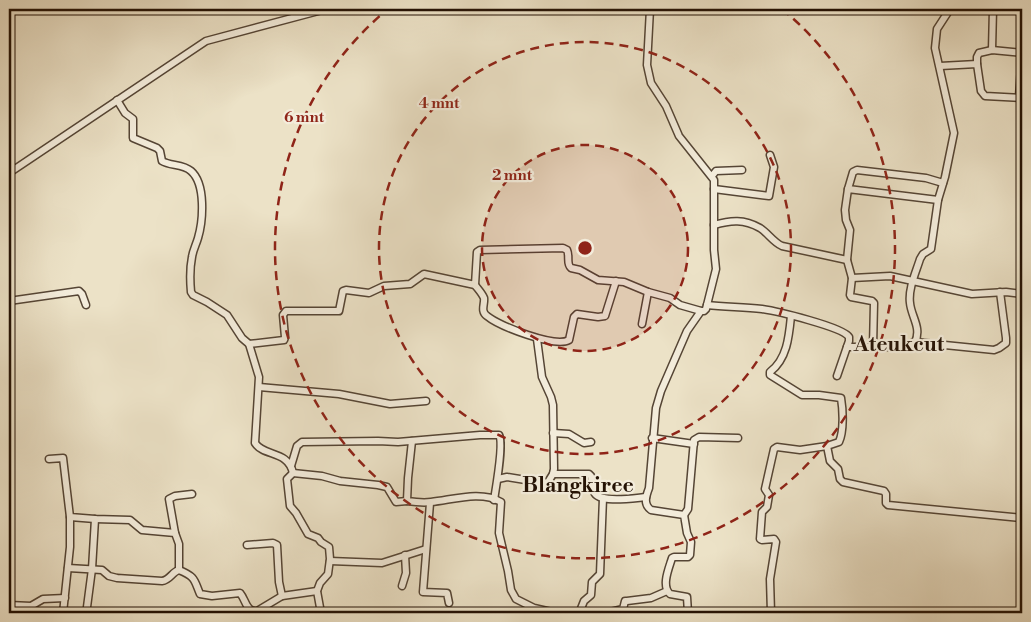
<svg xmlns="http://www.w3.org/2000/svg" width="1031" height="622" font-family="'Libre Bodoni',serif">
<rect width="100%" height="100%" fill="#ece2c7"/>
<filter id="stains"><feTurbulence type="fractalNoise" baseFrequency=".004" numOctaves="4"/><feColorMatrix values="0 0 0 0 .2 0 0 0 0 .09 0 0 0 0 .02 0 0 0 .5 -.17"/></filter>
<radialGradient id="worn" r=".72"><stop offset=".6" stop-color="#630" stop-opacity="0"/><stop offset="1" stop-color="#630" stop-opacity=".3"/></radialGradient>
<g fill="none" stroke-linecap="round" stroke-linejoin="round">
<!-- stream -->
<g stroke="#6c7874" stroke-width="1">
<polyline points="328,10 334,9"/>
<polyline points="123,100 132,95"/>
<polyline points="45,152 111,108"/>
</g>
<defs>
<g id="minor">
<path d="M650,9L647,65L651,83L666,106L679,136L714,180V250L716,269L706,309L704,311H701L687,331L661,391L656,408L649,488C646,496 643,504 651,510L684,515L687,533L691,542L690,555L688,557H674L672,558C669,568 661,586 670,594L687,597L688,613"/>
<polyline points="992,50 993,9"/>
<polyline points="977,64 977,57 979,53 992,50 1022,53"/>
<polyline points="940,66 977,64 981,91 985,96 1022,98"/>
<polyline points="1019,97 1022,52"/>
<path d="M117,100L125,113L133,119V138L157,148L160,151L162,161C170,166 183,164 191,171C206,184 203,221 198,238C196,245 193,250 192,257C190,267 190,281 191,292L193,295L207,302L227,315L242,338L249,344L259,377L255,443C264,457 288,450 293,473"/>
<polyline points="9,173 206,41 326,9"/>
<polyline points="712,176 716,171 742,170"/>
<polyline points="714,189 769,196 774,167 770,155"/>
<polyline points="848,189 853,172 857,170 926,178 943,183"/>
<path d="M714,225C731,220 744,219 760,228C768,233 773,242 782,246L847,260"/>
<polyline points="852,278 890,276 972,294 1006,292 1022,294"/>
<path d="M475,285C477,288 482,293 484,298C485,304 480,311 487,316C499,326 555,348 569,340L574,317L577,314L598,317L605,316L616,281"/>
<polyline points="9,301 79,291 82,294 86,305"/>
<path d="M707,305C725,307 743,307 762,309C776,311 843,327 849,337V341L837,376"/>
<path d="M791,316C789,337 787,359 770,372V375L802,395H819L841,398C843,410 844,431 839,442L827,446L830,461L838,469L840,479L843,482L884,491L886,494V503L888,505L1022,518"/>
<polyline points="642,324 648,292"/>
<path d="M915,342C922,328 911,316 910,303C908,289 916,272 920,259L923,254L931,249L938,200L945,177L954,133L935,48L937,29L950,9"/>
<path d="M249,344L284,340L285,337L283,315L286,311H339L343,291L346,290L369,293L384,286L410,284L424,274L475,285L477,252L480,250L563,248L567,250C570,256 566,264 571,268L580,270L598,280L624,282L648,292L670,298L680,305L701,311"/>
<polyline points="847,347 900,347 915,342 994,350 999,348 1006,343 1006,338 1000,292"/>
<polyline points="873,347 874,303 872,301 851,297 850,295 852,278 847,260 850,230 846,220 845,210 848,189 938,200"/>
<polyline points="259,387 339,394 390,404 426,401"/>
<polyline points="553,433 569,434 584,443 591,442"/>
<polyline points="652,438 694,444"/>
<path d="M412,441L408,478L407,501C414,502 424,503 431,502C452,500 481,490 501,502L499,533L508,571L511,590L516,599L534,608L556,613H576L580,611L584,601L591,595L592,582L600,574L603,498"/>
<polyline points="49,459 63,458 70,517 95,519 130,520 142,530 175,533 179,544 179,570"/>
<path d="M291,466L297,446L302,442L378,441L398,442L480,435H499C504,443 496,487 494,500"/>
<polyline points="293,473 287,479 290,506 296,513 308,534 318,538 321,542 329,547 330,559 328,574 320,583 317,591 321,613"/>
<polyline points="293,473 322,476 340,481 378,485 387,487 396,502 407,501"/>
<path d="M553,474H589L591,476C592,481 591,488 594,492C599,504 634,498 646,497"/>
<polyline points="498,479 507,477 544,483 548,482 553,474 554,469 553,405 551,397 542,377 537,339"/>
<polyline points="430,503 423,592 447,593 449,603"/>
<polyline points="684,515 688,509 694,440 699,437 738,438"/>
<polyline points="175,533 169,499 175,496 192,494"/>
<polyline points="247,545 273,543 277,545 279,582 282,596"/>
<polyline points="330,561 382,563 426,549"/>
<path d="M68,568L102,570L109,576L117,578L162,581C170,580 172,572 179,570C196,577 194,580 200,594L212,596L240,593C246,600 246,612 257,611L282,596L317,591"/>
<polyline points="402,586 406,573 405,555"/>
<polyline points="9,605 31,606 43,599 65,598"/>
<polyline points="87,607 92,569 95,519"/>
<polyline points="63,613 70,547 70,517"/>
<polyline points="606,613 623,609 625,601 627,601 651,598 667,591"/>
<polyline points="771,613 770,579 776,542 774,539 762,540 760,539 762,512 767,507 769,495 765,489 774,449 777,447 800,450 827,446"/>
</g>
</defs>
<!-- minor casing -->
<use href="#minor" stroke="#554535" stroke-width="9"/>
<!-- minor -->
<use href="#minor" stroke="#f3ecdb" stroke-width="6"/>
</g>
<!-- distance rings -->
<circle cx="585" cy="248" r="103" fill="#8f2418" fill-opacity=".12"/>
<g fill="none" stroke="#8f2418" stroke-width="2.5" stroke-dasharray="9 6">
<circle cx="585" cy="248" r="103"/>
<circle cx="585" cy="248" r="206"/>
<path d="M782 9A310 310 0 1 1 388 9"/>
</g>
<g text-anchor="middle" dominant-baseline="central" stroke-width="4.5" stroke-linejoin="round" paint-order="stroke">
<!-- quarter labels -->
<g font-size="21" font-weight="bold" fill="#231104" stroke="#f3ecdb">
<text x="899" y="345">Ateukcut</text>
<text x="578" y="486">Blangkiree</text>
</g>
</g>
<circle cx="585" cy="248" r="8" fill="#8f2418" stroke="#f3ecdb" stroke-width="2.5"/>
<g font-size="15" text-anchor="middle" font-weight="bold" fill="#8f2418" stroke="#f3ecdb" stroke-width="4.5" stroke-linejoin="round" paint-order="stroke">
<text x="439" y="108">4 mnt</text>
<text x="304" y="122">6 mnt</text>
<text x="512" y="180">2 mnt</text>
</g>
<!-- margin -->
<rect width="1031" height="622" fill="none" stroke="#ece2c7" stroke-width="30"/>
<rect x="10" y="10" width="1011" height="602" fill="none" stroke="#231104" stroke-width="2.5"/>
<rect x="15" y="15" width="1001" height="592" fill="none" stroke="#231104"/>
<rect width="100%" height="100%" filter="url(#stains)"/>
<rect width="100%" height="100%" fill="url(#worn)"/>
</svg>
